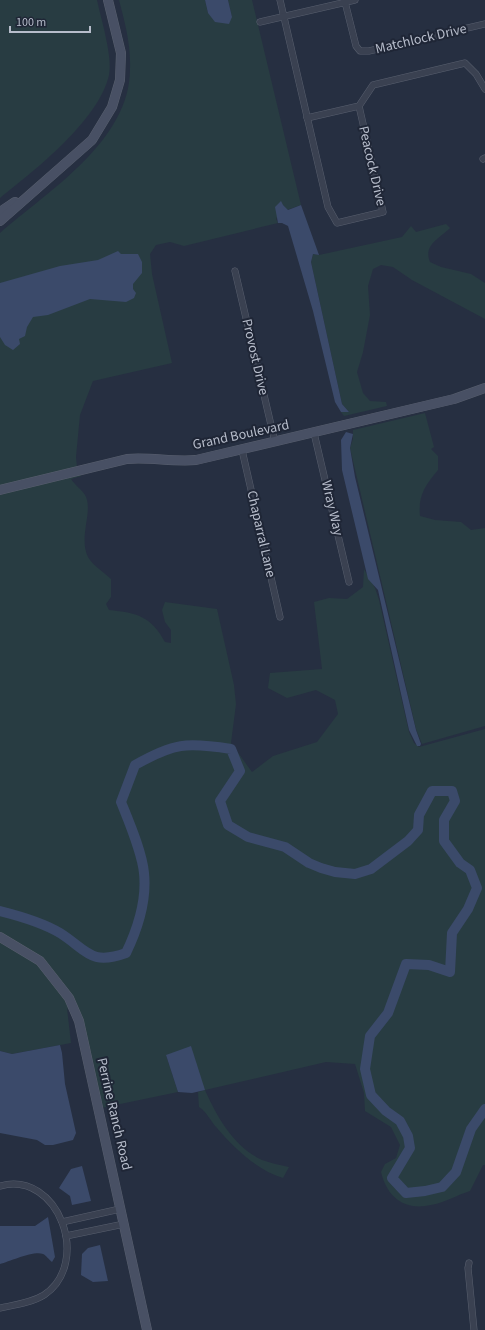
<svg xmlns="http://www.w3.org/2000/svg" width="485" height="1330" font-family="'Source Sans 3',sans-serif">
<rect width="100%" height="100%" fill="#262f41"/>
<!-- green -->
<g fill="#283c42">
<path d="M0,0H97C101,19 113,57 109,75C99,120 35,170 0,198Z"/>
<path d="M119,0H205L208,13L232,17L228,0H252L301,205L287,210L283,205L276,219L278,223L184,246L170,242L156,245L150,254L152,274L172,363L93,381L80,415L76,457L77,468L0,486V233C48,191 130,141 130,69C131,45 125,23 119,0Z"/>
<path d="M446,224L450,228C439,239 423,245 430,262L441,267L471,274L485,283V319L412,280L393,267L381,265L373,269L368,286L370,315L363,352L357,372L363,393L370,401L386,402L387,406L344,416L341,412H349L342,404L311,262L313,254L319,255L402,237L411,226L416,232Z"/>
<path d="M425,413L434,447L431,449L438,456V470C425,486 418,495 420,516L435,520L461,522L471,530L485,528V726L422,744L416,729L350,448L353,439V430Z"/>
<path d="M80,473L81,476L71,479C75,485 82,490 85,495C94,510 78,537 88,557C93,566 104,572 111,579V597L106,604L109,610C137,613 151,616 165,642L171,643V630L165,622L162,610L165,602L217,609L234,685L236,704L231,743L252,772L273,756L317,742L338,714L335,700L316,690L287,698L268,688L270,673L322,669L314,602L329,598L347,599L363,587L364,569L375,588L379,600L409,732L414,743L419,747L485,729V1165H483L470,1191C457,1195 444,1203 431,1205C404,1211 387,1197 381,1172L385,1164L396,1158L400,1145L391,1127L365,1111L364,1093L355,1064L326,1062L205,1090C217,1117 234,1147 262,1160C270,1163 280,1165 289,1167L283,1178C257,1170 235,1149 217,1128C210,1121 208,1113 199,1107L198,1092L205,1090L166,1055L178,1092L101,1108L72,996L43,959L0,934V495Z"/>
<polygon points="0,940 38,963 66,999 75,1020 67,1008 71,1043 12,1054 0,1051"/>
</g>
<!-- water -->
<g fill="#3b4a6a">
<polygon points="205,0 228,0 232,17 229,24 215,22 208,13"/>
<polygon points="281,201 283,205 288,210 301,205 319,255 313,254 311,262 342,404 349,412 341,412 335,402 313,311 288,226 282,223 278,223 275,207"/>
<polygon points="118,251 121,254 138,254 142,262 142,273 133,284 133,289 136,293 134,298 126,302 90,299 48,315 33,317 27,327 25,336 19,339 20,344 13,350 5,345 0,337 0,283 60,266 98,260"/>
<polygon points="346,432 353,434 350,448 355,477 416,730 421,744 420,746 417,746 409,730 378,590 368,579 342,470 341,440"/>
<polygon points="60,1045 62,1053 65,1084 76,1133 73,1140 53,1145 45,1145 37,1140 0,1133 0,1051 12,1054"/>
<polygon points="191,1046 205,1090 192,1093 178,1092 166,1055"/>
<polygon points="82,1166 91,1201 72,1205 70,1196 59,1188 71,1169"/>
<path d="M48,1217L55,1257L52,1262C49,1260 46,1255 43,1254C35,1250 10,1261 0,1264V1226H35Z"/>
<polygon points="100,1245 108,1281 93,1282 81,1275 82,1254 88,1248"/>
</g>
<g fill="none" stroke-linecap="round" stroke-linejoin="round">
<!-- river -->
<path stroke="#3b4a6a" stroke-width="10" d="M0,911C20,916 42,922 60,933C87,950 90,966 126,953C138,928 147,901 144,873C142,852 129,822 121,802L135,765C174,743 186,742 231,749L240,771L220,801L228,825L248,837L285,847L309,863L321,868L335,872L355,874L371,869L408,841L418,830L419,815L432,791H452L455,801L444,820V841L460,863L470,870L477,888L468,909L452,933L450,972L429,965L406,964L388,1013L370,1036L365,1069L371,1095L386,1111L400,1121L408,1136L410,1148L392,1178L406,1193L425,1191L442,1187L456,1172L471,1129L485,1109"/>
<defs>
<g id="street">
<polyline points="280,0 328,207 337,223 383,212 359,106"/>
<polyline points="345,2 356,46 360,51 369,51 485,24"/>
<polyline points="260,22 355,0"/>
<polyline points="307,118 359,106 373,85 465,63 476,74 485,89"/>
<polyline points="483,159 485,158"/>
<polyline points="235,271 275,442"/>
<polyline points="314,433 349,582"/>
<polyline points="242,450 280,617"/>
<path d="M0,1186C59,1170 92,1263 44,1295C31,1303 14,1305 0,1308"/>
<polyline points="62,1222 120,1209"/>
<polyline points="66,1236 124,1224"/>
<polyline points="469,1263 468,1268 474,1330"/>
</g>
<g id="secondary">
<polyline points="0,212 15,202"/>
<polyline points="0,221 92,140 112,107 120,80 121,53 108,0"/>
<path d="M0,490L127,459C150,457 173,462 196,460L454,399L485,388"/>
<polyline points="0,937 40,961 69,998 79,1021 147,1330"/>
</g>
</defs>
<!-- street casing -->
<use href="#street" stroke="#585f6e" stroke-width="7"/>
<!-- secondary casing -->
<use href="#secondary" stroke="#585f6e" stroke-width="10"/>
<!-- street -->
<use href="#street" stroke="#3a4151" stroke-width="6"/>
<!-- secondary -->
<use href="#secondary" stroke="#485064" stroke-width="9"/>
</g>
<g text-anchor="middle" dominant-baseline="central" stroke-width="4" stroke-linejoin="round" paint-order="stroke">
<!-- street labels -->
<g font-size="14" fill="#b7bdcb" stroke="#1f2636">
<text transform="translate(421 39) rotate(-13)">Matchlock Drive</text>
<text transform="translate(372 166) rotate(77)">Peacock Drive</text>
<text transform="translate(255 357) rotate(77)">Provost Drive</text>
<text transform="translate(241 435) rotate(-12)">Grand Boulevard</text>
<text transform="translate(332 508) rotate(77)">Wray Way</text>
<text transform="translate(261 534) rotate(77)">Chaparral Lane</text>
<text transform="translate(114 1114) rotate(77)">Perrine Ranch Road</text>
</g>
</g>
<!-- scale -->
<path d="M10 26v6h80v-6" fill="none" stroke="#b7bdcb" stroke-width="2"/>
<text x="16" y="26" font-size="12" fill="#b7bdcb" stroke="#1f2636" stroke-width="3" paint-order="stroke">100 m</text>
</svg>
